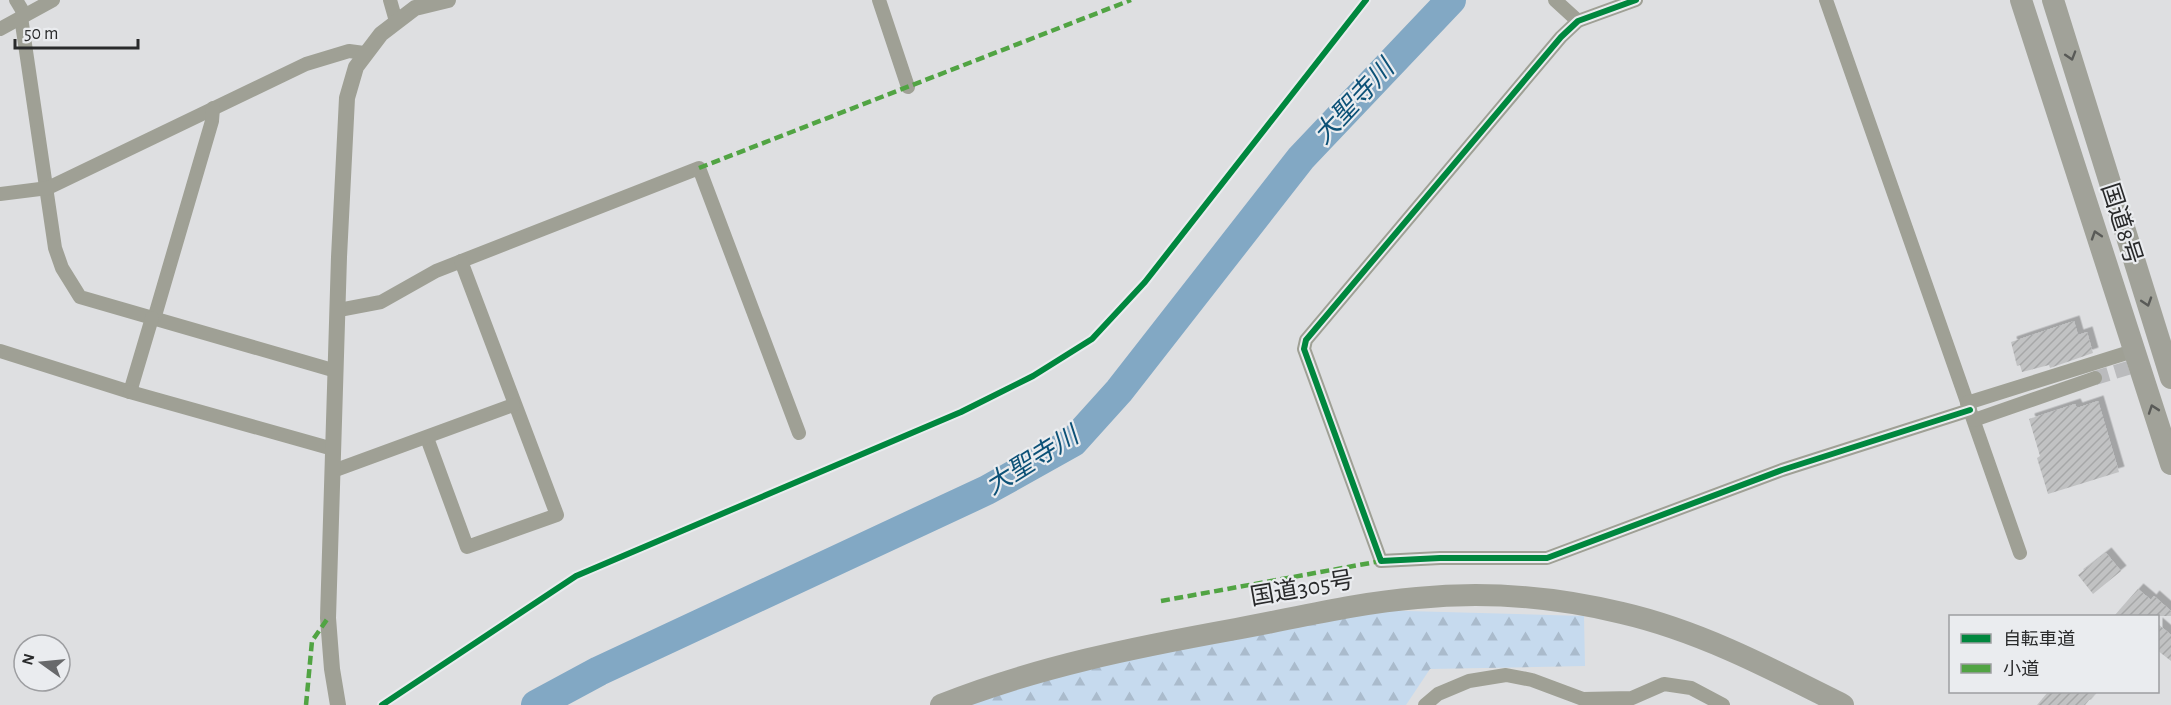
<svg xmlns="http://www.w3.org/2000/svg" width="2171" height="705" font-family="'Alegreya Sans','Noto Sans JP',sans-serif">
<defs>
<pattern id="forest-firs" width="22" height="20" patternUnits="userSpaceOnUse" patternTransform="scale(1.5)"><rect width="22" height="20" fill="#c6daee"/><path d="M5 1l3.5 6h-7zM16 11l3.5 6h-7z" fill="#abc"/></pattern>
<pattern id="building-hatch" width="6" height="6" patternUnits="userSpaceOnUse" patternTransform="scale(1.5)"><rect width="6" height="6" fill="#c1c2c3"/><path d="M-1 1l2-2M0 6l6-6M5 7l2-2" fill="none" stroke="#a6a7a8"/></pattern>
<filter id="shadow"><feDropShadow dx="5.5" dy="-5.5" stdDeviation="0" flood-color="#0004"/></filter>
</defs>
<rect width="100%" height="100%" fill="#dedfe1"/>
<!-- forest -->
<polygon fill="url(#forest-firs)" points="1371,610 1584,616 1585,666 1430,669 1406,705 954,705 1068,667"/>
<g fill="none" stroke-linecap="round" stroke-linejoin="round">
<!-- river -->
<polyline stroke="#82a8c4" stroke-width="30" points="536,705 599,671 987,490 1073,442 1119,391 1301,158 1451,0"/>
</g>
<!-- building -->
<g fill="url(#building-hatch)" filter="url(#shadow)">
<polygon points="2074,321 2078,335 2087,332 2093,353 2050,368 2049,365 2022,372 2020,365 2017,366 2011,342"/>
<polygon points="2098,401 2119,472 2048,494 2037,458 2040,456 2029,419 2075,404 2077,408"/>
<polygon points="2106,553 2121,571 2093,594 2078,575"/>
<polygon points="2138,589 2151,600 2154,596 2171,611 2171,616 2114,616"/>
<polygon points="2157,623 2171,635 2171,661 2157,650"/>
<polygon points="2048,692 2096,692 2085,705 2037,705"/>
</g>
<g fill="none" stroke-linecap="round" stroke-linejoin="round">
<!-- minor-tunnel -->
<polyline stroke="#babbbd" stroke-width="14" stroke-dasharray="14 7" stroke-linecap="butt" points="2095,378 2171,355"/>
<!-- minor -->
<g stroke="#9fa095" stroke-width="14">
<polyline points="16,0 25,15"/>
<polyline points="390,0 396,21"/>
<polyline points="879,0 908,87"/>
<polyline points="1555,0 1578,21"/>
<polyline points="1636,0 1578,21 1561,37 1306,340 1304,349 1381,561 1440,558 1547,558 1782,470 1970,410"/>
<polyline points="1826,0 2020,553"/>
<polyline points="21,17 55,248 62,268 80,297 336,371"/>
<polyline points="0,29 53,0"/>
<polyline points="0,194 48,188 306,64 349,51 364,53"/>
<polyline points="339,310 381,302 436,271 699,168 799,433"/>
<polyline points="154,319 212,121 213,108"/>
<polyline points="0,351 130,392 152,318"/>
<polyline points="130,392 333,449"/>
<polyline points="1967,403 2133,351"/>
<polyline points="1974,420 2095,378"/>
<polyline points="427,438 467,547 557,515 461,261"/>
<polyline points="333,471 513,405"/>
<polyline points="1425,705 1438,694 1469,681 1506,675 1532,680 1583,699 1632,698 1664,684 1691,688 1723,705"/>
</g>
<!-- tertiary -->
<polyline stroke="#9fa095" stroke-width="16" points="338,705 332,669 328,618 339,257 347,98 356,67 381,34 415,8 448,0"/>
<!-- trunk -->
<g stroke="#a1a299" stroke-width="22">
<polyline points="2021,0 2171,464"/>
<polyline points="2053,0 2171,378"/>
<path d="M941,705C1036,667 1136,647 1236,629C1296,618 1356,603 1417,598C1485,591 1556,597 1622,613C1700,631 1772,669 1843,705"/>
</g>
<!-- quiet -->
<g stroke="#51a443" stroke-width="4.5" stroke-dasharray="9 4.5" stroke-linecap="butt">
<polyline points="699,168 1131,0"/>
<polyline points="1161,601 1381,561"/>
<polyline points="306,705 312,641 328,618"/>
</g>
<defs>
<g id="cycleway">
<polyline points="1636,0 1578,21 1561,37 1306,340 1304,349 1381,561 1440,558 1547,558 1782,470 1970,410"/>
<polyline points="382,705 576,576 961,412 1033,376 1092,339 1145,282 1366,0"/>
</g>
</defs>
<!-- cycleway casing -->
<use href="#cycleway" stroke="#eaecef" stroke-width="10"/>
<!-- cycleway -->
<use href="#cycleway" stroke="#00873e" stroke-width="6"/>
</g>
<!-- one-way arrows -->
<defs><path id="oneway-chevron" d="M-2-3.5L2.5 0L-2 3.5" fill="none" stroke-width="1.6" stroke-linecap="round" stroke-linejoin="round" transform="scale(1.5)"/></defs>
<g stroke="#595a57">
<use href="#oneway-chevron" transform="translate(2071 56) rotate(73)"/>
<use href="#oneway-chevron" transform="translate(2096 235) rotate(-108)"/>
<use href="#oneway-chevron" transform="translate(2147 302) rotate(72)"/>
<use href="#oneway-chevron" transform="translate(2153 409) rotate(-109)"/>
</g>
<g text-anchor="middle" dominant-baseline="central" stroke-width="4.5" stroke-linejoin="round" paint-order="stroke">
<!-- street labels -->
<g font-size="24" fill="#292a2b" stroke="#eaecef">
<text transform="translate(2121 224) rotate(72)">国道8号</text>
<text transform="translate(1302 589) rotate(-10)">国道305号</text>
</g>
<!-- water labels -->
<g font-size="26" font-style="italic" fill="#0c5177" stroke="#eaecef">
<text transform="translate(1354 102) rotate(-47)">大聖寺川</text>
<text transform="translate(1032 461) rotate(-32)">大聖寺川</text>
</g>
</g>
<!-- legend -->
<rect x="1949" y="615" width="210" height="78" fill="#eaecef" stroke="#9d9ea1" stroke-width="1.5"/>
<rect x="1961" y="634" width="30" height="9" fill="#00873e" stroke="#9d9ea1" stroke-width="1.5"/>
<text x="2003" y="645" font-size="18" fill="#292a2b">自転車道</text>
<rect x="1961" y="664" width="30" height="9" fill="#51a443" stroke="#9d9ea1" stroke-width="1.5"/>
<text x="2003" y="675" font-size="18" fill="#292a2b">小道</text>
<!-- north arrow -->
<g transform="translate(42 663) rotate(285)"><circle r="28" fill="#eaecef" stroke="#9d9ea1" stroke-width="1.5"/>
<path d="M0-4.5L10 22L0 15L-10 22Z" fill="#68696b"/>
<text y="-9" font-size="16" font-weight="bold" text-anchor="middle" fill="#292a2b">N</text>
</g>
<!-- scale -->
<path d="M15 39v9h123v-9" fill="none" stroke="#292a2b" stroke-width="3"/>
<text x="24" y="39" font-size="18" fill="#292a2b" stroke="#eaecef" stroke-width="4.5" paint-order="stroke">50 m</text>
</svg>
